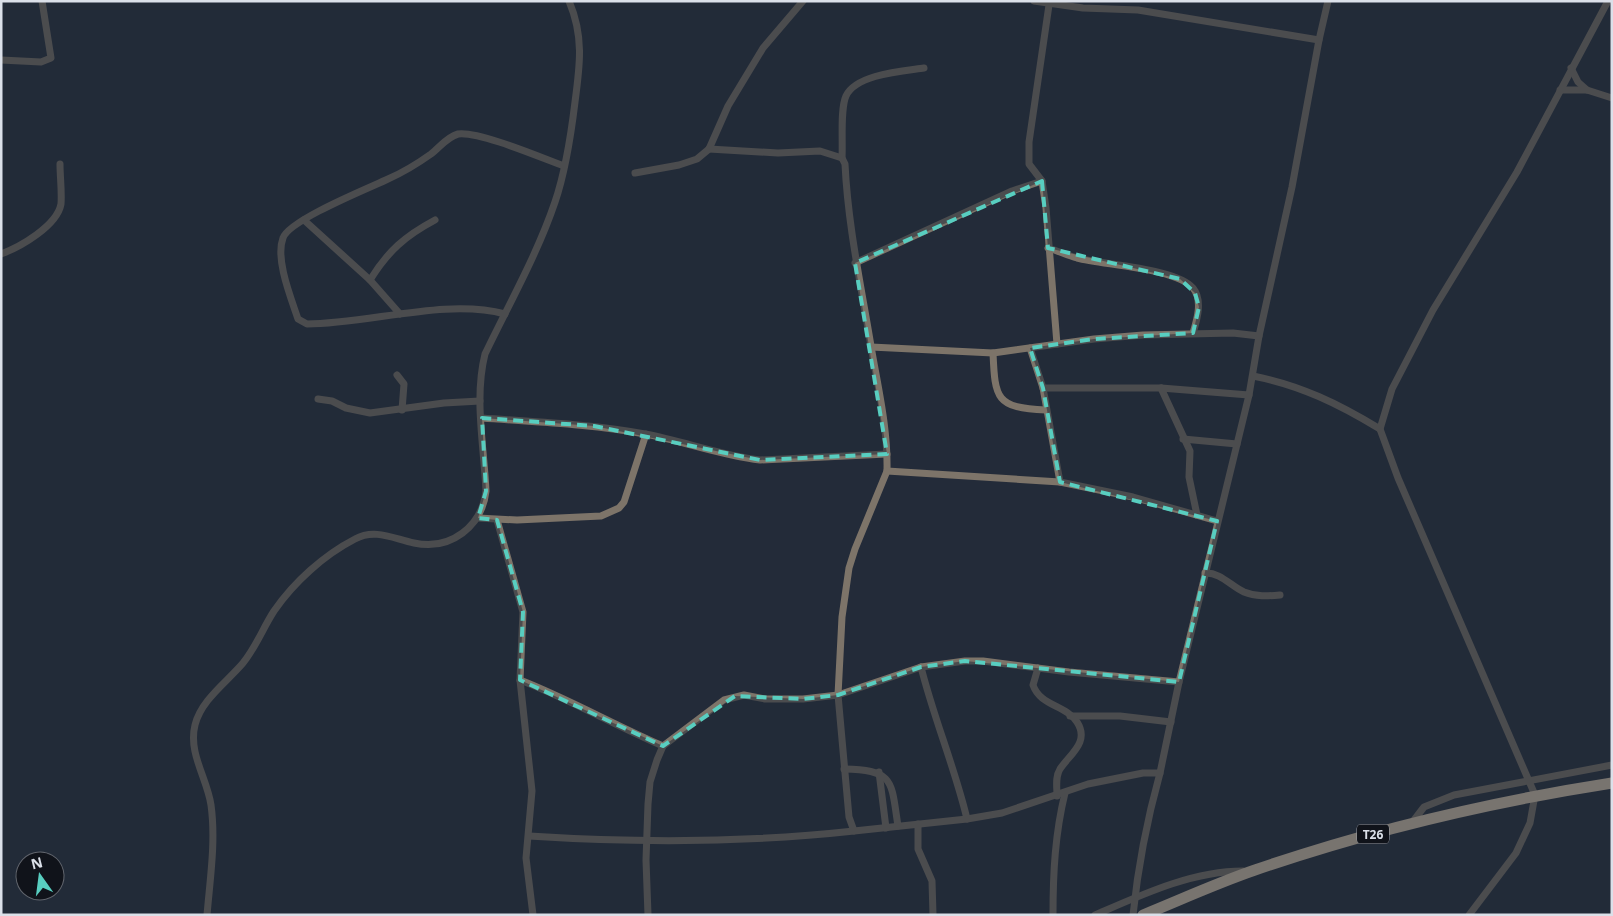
<svg xmlns="http://www.w3.org/2000/svg" width="1613" height="916" font-family="'Noto Sans',sans-serif">
<rect width="100%" height="100%" fill="#232b39"/>
<g fill="none" stroke-linecap="round" stroke-linejoin="round">
<!-- minor -->
<g stroke="#7d7469" stroke-width="7">
<polyline points="1034,1 1083,8 1138,10 1319,40"/>
<polyline points="1049,5 1029,142 1029,164 1042,181 1046,208 1057,344"/>
<polyline points="1,60 41,62 51,58 42,1"/>
<polyline points="1571,68 1578,82 1587,90"/>
<polyline points="1560,90 1587,90 1612,98"/>
<path d="M709,149L778,153L820,151L842,158L845,164C848,226 861,285 871,346C878,388 888,428 887,471L855,549L849,568L842,617L838,695L849,817L854,831L967,819L1002,813L1088,784L1143,773H1160"/>
<path d="M842,158C843,141 840,109 846,96C856,74 904,71 924,68"/>
<polyline points="635,173 679,165 697,159 709,149 728,106 763,48 803,1"/>
<polyline points="304,220 370,280 400,314"/>
<path d="M1048,248C1058,251 1067,255 1077,258C1104,265 1176,268 1193,288C1203,300 1197,320 1193,333"/>
<path d="M1,254C20,247 57,226 61,204C62,191 60,177 60,164"/>
<polyline points="855,263 1012,191 1042,181"/>
<path d="M370,280C388,251 405,236 435,220"/>
<path d="M505,314C445,298 369,324 307,324L298,319C291,298 275,259 283,238C289,220 369,188 388,179C404,172 417,164 431,154C440,147 447,137 458,134C479,131 542,158 564,166"/>
<polyline points="871,347 993,353 1094,339 1143,335 1233,333 1259,336"/>
<polyline points="1030,348 1043,388 1060,482"/>
<path d="M993,353C995,399 996,408 1046,410"/>
<polyline points="397,375 404,384 402,410"/>
<path d="M1253,376C1300,385 1339,404 1380,429"/>
<polyline points="1043,388 1161,388 1249,395"/>
<polyline points="1161,388 1190,451 1189,477 1197,515"/>
<polyline points="318,399 332,401 346,408 370,413 444,403 480,401"/>
<path d="M482,418C536,422 591,424 645,434C683,441 720,455 760,460L887,454"/>
<polyline points="1183,439 1237,444"/>
<polyline points="887,471 1060,482 1133,497 1217,521"/>
<polyline points="478,518 517,520 601,516 619,508 624,502 646,434"/>
<polyline points="497,520 523,612 520,680 532,791 526,858 533,915"/>
<path d="M1205,573C1220,572 1231,586 1244,592C1256,597 1268,596 1280,595"/>
<path d="M921,667C934,719 955,768 967,819"/>
<path d="M1038,668L1033,685C1040,706 1066,705 1077,722C1090,742 1070,754 1060,769C1055,777 1057,787 1057,796"/>
<path d="M520,680C569,699 614,725 663,746"/>
<polyline points="1070,716 1120,716 1171,722"/>
<path d="M844,769C895,770 891,781 898,826"/>
<polyline points="879,772 886,828"/>
<polyline points="918,824 918,849 932,881 933,915"/>
<polyline points="1411,824 1424,807 1454,795 1612,765"/>
<path d="M529,836C638,843 745,843 854,831"/>
<path d="M207,915C210,879 216,841 211,805C207,778 188,753 195,725C201,700 227,682 243,663C256,647 263,628 274,611C294,582 324,555 355,539C375,528 394,539 414,543C451,551 482,526 486,491C484,446 474,398 485,354C509,304 537,255 555,202C566,170 571,135 575,102C580,65 584,36 569,1"/>
<polyline points="648,915 646,860 648,804 650,782 657,760 663,746 724,700 744,695 765,699 803,699 838,695 921,667 965,661 983,661 1069,672 1179,682"/>
<path d="M1053,915C1053,873 1055,834 1065,793"/>
<path d="M1095,915C1141,895 1192,871 1243,871"/>
<path d="M1133,915C1138,866 1147,820 1160,773L1179,682L1249,395L1259,336L1292,187L1319,40L1328,1"/>
<polyline points="1469,915 1516,853 1530,823 1535,795 1398,478 1380,429 1392,389 1433,310 1517,172 1608,1"/>
</g>
<!-- trunk -->
<path stroke="#e0ccb2" stroke-width="11" d="M1143,915C1180,900 1217,883 1255,870C1371,830 1490,802 1612,783"/>
</g>
<!-- marked area -->
<path d="M0 0H1613V916H0ZM1042,181L1048,248L1180,279L1195,293L1199,307L1193,333L1094,339L1030,348L1043,388L1060,482L1217,521L1179,682L965,661L921,667L838,695L803,699L735,696L663,746L520,680L523,612L497,520L478,518L486,491L482,418L594,426L760,460L887,454L855,263Z" fill="#232b39" fill-opacity=".55" fill-rule="evenodd"/>
<path fill="none" stroke="#58cec0" stroke-width="4" stroke-dasharray="10 6" stroke-linejoin="round" d="M1042,181L1048,248L1180,279L1195,293L1199,307L1193,333L1094,339L1030,348L1043,388L1060,482L1217,521L1179,682L965,661L921,667L838,695L803,699L735,696L663,746L520,680L523,612L497,520L478,518L486,491L482,418L594,426L760,460L887,454L855,263Z"/>
<g text-anchor="middle" dominant-baseline="central" stroke-width="4" stroke-linejoin="round" paint-order="stroke">
<!-- shield labels -->
<rect fill="#10131a" stroke="#9ea2ab" stroke-width="1" x="1357" y="824.5" width="32" height="19" rx="4"/>
<g font-size="12" font-weight="bold" fill="#dbe0e9">
<text x="1373" y="834">T26</text>
</g>
</g>
<!-- border -->
<rect width="1613" height="916" fill="none" stroke="#dbe0e9" stroke-width="5"/>
<!-- north arrow -->
<g transform="translate(40 876) rotate(346)"><circle r="24" fill="#10131a" stroke="#61656d"/>
<path d="M0-4L9 19L0 12L-9 19Z" fill="#58cec0"/>
<text y="-8" font-size="14" font-weight="bold" text-anchor="middle" fill="#dbe0e9">N</text>
</g>
</svg>
